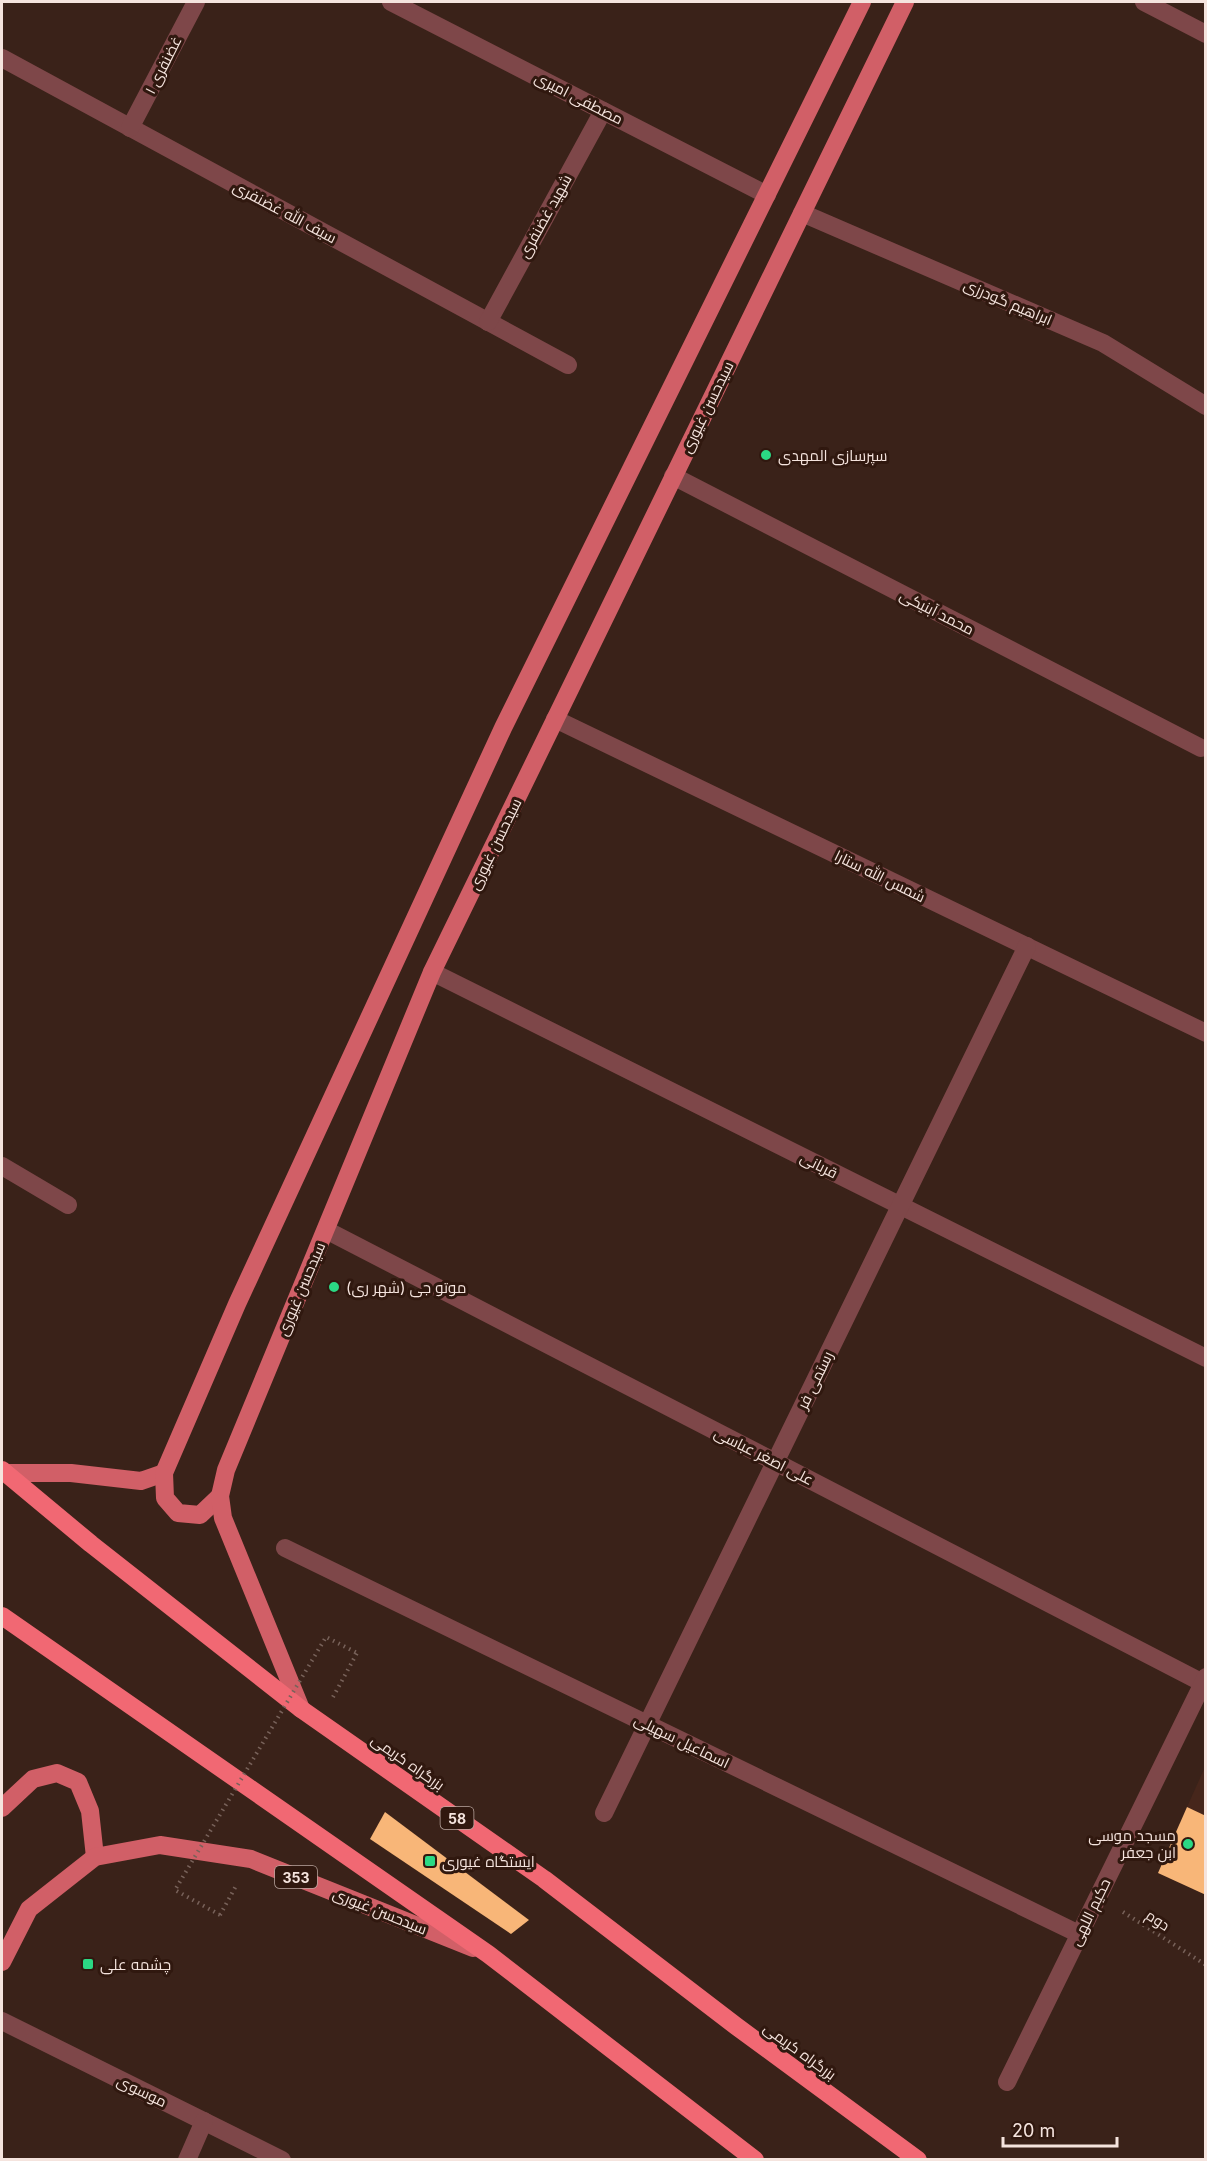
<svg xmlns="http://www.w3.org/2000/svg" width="1207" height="2161" font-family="Inter,Cairo,sans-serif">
<rect width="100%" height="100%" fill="#3a2219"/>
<!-- built -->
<polygon fill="#46261b" points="1205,1767 1205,1816 1187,1807"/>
<!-- building -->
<g fill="#f8b678">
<polygon points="1187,1807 1206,1816 1206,1895 1158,1873"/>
<polygon points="385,1812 529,1920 511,1934 370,1839"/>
</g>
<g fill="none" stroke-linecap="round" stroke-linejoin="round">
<!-- path -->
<g stroke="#78625a" stroke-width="4" stroke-dasharray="1.5 4.5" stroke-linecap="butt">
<polyline points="333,1697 357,1653"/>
<polyline points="1123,1912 1206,1965"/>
<polyline points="220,1915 237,1884"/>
</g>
<!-- minor -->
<g stroke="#7e4749" stroke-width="18">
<polyline points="391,2 767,195"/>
<polyline points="1144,2 1206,34"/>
<polyline points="2,58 568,365"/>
<polyline points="130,128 196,2"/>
<polyline points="802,213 1103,343 1206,406"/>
<polyline points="488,322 603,111"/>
<polyline points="673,476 1201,748"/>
<polyline points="555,719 1206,1033"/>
<polyline points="432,972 1206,1358"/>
<polyline points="2,1166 68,1205"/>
<polyline points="326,1230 1203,1683"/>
<polyline points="285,1548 1079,1934"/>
<polyline points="604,1813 1027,946"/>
<polyline points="2,2021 282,2160"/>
<polyline points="1007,2082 1206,1677"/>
<polyline points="187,2160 204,2121"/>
</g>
<!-- major -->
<g stroke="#d15f67" stroke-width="18">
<polyline points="6,1473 71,1473 141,1481 164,1473"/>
<polyline points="220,1496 200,1515 178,1513 165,1498 164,1473 237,1304 503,728 862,2"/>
<polyline points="301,1709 223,1518 220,1496 226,1470 432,972 905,2"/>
<polyline points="2,1808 33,1779 57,1773 78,1782 90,1811 95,1857"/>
<polyline points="2,1962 29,1909 95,1857 160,1845 251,1859 473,1948"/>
</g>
<!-- highway -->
<g stroke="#f16873" stroke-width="18">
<polyline points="2,1470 91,1544 301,1709 544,1879 736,2026 918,2160"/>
<polyline points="2,1616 488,1954 755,2160"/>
</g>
<!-- path-bridge -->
<polyline stroke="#78625a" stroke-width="4" stroke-dasharray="1.5 4.5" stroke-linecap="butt" points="220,1915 175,1890 326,1637 357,1653"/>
</g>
<!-- markers -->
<g fill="#2bd884" stroke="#30180f" stroke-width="2">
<circle cx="766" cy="455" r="6"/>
<circle cx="334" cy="1287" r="6"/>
<circle cx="1188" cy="1844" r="6"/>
<rect x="424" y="1855" width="12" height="12" rx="3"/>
<rect x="82" y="1958" width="12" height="12" rx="3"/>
</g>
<g text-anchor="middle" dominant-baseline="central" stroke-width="6" stroke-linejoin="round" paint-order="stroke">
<!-- shield labels -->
<g fill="#30180f" stroke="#baa7a0" stroke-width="1.5">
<rect x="440.5" y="1807" width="33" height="22" rx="4.5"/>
<rect x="275" y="1866" width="42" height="22" rx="4.5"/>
</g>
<g font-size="14" font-weight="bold" fill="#f5e4de">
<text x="457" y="1818">58</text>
<text x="296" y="1877">353</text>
</g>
<!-- street labels -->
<g font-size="15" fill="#f5e4de" stroke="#30180f">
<text transform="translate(163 65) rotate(-63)">غضنفری ۱</text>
<text transform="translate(579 98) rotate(27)">مصطفی امیری</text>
<text transform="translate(285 212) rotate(28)">سیف الله غضنفری</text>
<text transform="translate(545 216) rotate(-61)">شهید غضنفری</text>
<text transform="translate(1008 302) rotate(23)">ابراهیم گودرزی</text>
<text transform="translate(707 407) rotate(-64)">سیدحسن غیوری</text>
<text transform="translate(937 612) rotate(27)">محمد آبنیکی</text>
<text transform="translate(495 844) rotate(-64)">سیدحسن غیوری</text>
<text transform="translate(880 876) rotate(26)">شمس الله ستارا</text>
<text transform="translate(819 1165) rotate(27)">قربانی</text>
<text transform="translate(301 1289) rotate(-67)">سیدحسن غیوری</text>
<text transform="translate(815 1380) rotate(-64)">رستمی فر</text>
<text transform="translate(764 1456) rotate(27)">علی اصغر عباسی</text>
<text transform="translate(682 1741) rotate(26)">اسماعیل سهیلی</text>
<text transform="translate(408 1762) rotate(35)">بزرگراه کریمی</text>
<text transform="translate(380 1911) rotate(22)">سیدحسن غیوری</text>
<text transform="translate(1090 1912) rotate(-64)">حکیم اللهی</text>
<text transform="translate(1158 1920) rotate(33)">دوم</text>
<text transform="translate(800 2051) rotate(36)">بزرگراه کریمی</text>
<text transform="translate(142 2091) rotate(26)">موسوی</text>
</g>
<!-- poi labels -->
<g font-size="15" fill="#f5e4de" stroke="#30180f" text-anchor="start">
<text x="778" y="455">سپرسازی المهدی</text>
<text x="346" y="1287">موتو جی (شهر ری)</text>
<text x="1176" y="1835" text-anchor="end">مسجد موسی<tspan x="1176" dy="17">ابن جعفر</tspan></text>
<text x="442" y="1861">ایستگاه غیوری</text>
<text x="100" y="1964">چشمه علی</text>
</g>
</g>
<!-- border -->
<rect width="1207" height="2161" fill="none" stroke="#f5e4de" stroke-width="6"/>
<!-- scale -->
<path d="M1003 2137v9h114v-9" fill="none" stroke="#f5e4de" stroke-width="3"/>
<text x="1012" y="2137" font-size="18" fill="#f5e4de" stroke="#30180f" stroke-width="4.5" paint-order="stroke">20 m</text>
</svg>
